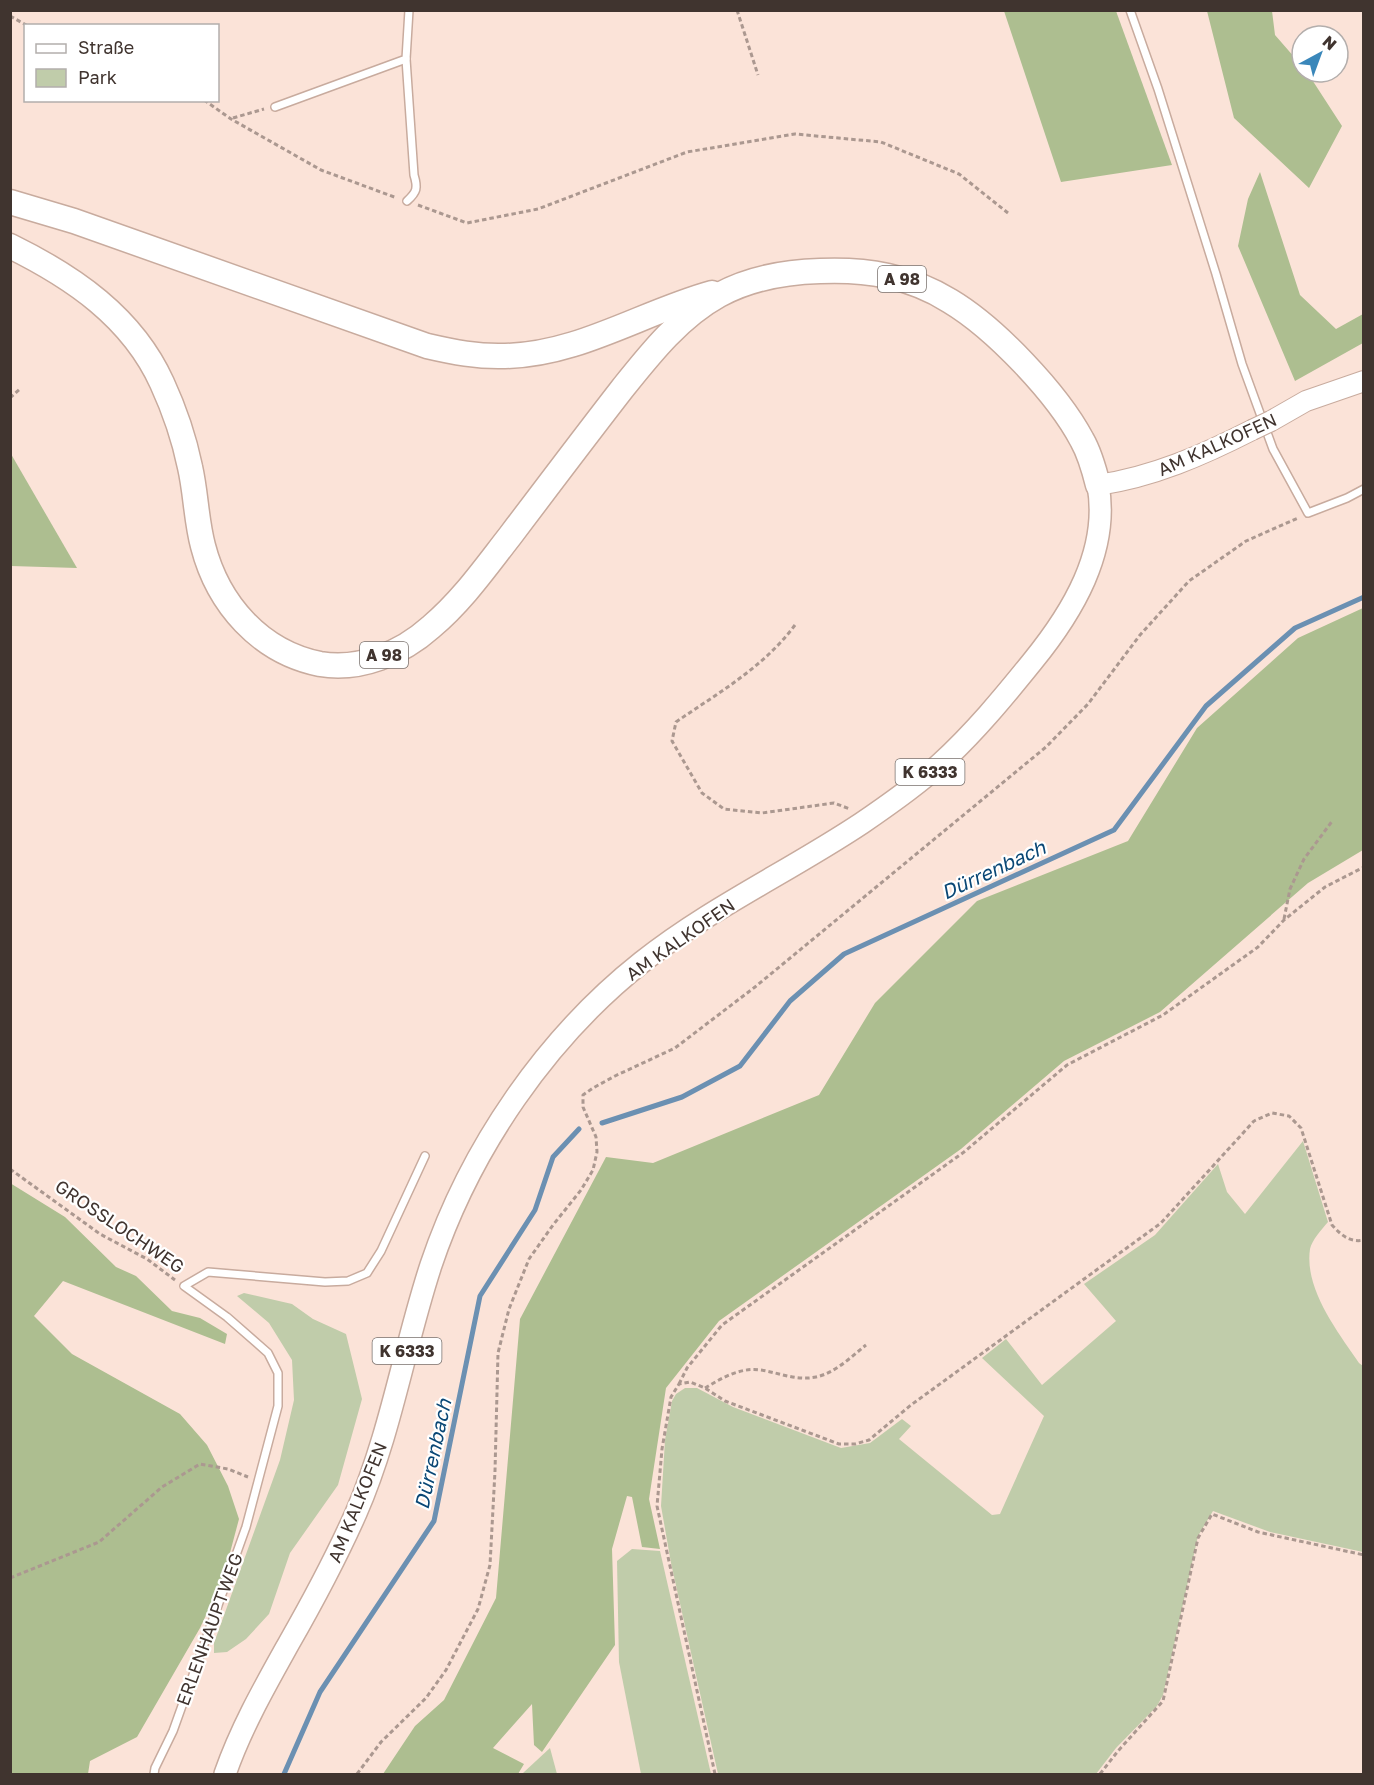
<svg xmlns="http://www.w3.org/2000/svg" width="1374" height="1785" font-family="'Golos Text',sans-serif">
<rect width="100%" height="100%" fill="#fbe3d8"/>
<!-- green -->
<g fill="#c0ccaa">
<path d="M1303,1141L1328,1222C1322,1229 1312,1240 1310,1249C1304,1289 1338,1332 1359,1363L1363,1366V1552L1270,1532L1213,1511L1198,1536L1163,1695L1157,1706L1116,1748L1096,1774H718L671,1563L661,1506L665,1440L672,1401L676,1394L685,1388H697L733,1407L841,1448L870,1443L902,1419L911,1426L899,1439L992,1515L1000,1514L1044,1416L982,1358L1006,1339L1042,1385L1116,1321L1084,1284L1155,1235L1218,1164L1227,1192L1245,1214Z"/>
<polygon points="244,1293 292,1304 313,1319 346,1334 362,1399 338,1485 290,1553 269,1614 246,1639 227,1652 214,1653 214,1643 280,1460 294,1400 292,1360 269,1323 237,1296"/>
<polygon points="632,1549 660,1551 711,1774 641,1774 619,1662 617,1561"/>
<polygon points="550,1748 557,1774 523,1774 523,1773"/>
</g>
<!-- forest -->
<g fill="#adbe90">
<polygon points="1004,11 1116,11 1172,165 1061,182"/>
<polygon points="1207,11 1272,11 1275,35 1302,66 1302,72 1307,72 1342,126 1309,188 1234,118"/>
<polygon points="1260,172 1300,295 1336,329 1363,314 1363,343 1295,381 1238,246 1248,199"/>
<polygon points="10,454 11,454 77,568 11,566"/>
<polygon points="1363,608 1363,850 1308,883 1160,1012 1064,1061 961,1149 719,1321 666,1388 649,1499 660,1549 642,1547 632,1497 627,1496 612,1549 615,1645 542,1752 534,1745 532,1704 493,1748 524,1764 518,1774 383,1774 415,1726 444,1700 496,1598 520,1319 606,1157 653,1163 819,1095 875,1003 977,901 1128,841 1197,728 1298,638"/>
<polygon points="10,1183 65,1217 116,1267 136,1276 172,1311 200,1318 227,1334 225,1344 63,1281 34,1316 72,1354 180,1414 207,1445 228,1486 239,1519 223,1579 200,1628 137,1737 90,1761 88,1774 11,1774"/>
</g>
<g fill="none" stroke-linecap="round" stroke-linejoin="round">
<!-- stream -->
<g stroke="#6b90b2" stroke-width="5">
<polyline points="602,1123 682,1097 740,1066 790,1001 844,954 1114,830 1206,706 1295,628 1364,597"/>
<polyline points="284,1774 320,1692 434,1521 480,1296 535,1210 553,1157 579,1129"/>
</g>
<defs>
<g id="lane">
<polyline points="1130,10 1158,89 1216,274 1242,364 1273,449 1308,513 1347,498 1364,489"/>
<path d="M406,59L414,175C418,188 417,192 407,201"/>
<polyline points="275,107 406,59 409,10"/>
<polyline points="154,1774 155,1768 173,1731 246,1527 278,1406 278,1373 268,1353 227,1317 184,1286 208,1272 325,1282 348,1281 367,1273 381,1251 425,1156"/>
</g>
<g id="secondary">
<polyline points="1271,421 1306,401 1364,381"/>
<path d="M1098,485C1153,477 1203,455 1252,430"/>
</g>
<path id="primary" d="M225,1774C241,1728 265,1686 289,1643C313,1601 336,1558 356,1513C391,1433 404,1347 431,1265C470,1149 546,1038 642,962C710,908 790,871 862,823C887,806 917,785 940,764C974,733 1003,698 1032,662C1072,613 1110,551 1098,485"/>
<g id="highway">
<path d="M10,202L74,221L427,346C453,352 478,357 505,356C578,355 643,312 712,293"/>
<path d="M10,246C73,277 132,317 162,383C174,409 184,438 190,467C196,493 196,520 203,546C218,604 260,652 320,664C360,671 402,653 431,627C462,601 485,568 510,536C547,487 584,438 622,389C650,354 679,317 719,295C750,278 785,272 820,271C867,269 910,276 950,301C995,328 1057,393 1082,440C1090,454 1094,469 1098,485"/>
</g>
</defs>
<!-- lane casing -->
<use href="#lane" stroke="#c8ab9e" stroke-width="10"/>
<!-- secondary casing -->
<use href="#secondary" stroke="#c8ab9e" stroke-width="22"/>
<!-- primary casing -->
<use href="#primary" stroke="#c8ab9e" stroke-width="24"/>
<!-- highway casing -->
<use href="#highway" stroke="#c8ab9e" stroke-width="27"/>
<!-- path -->
<g stroke="#ab9890" stroke-width="3" stroke-dasharray="4.5 3" stroke-linecap="butt">
<polyline points="737,10 758,75"/>
<polyline points="10,16 28,26"/>
<polyline points="204,100 231,119 321,170 397,198"/>
<polyline points="233,118 264,109"/>
<polyline points="418,205 467,223 538,209 687,152 795,134 881,142 959,174 1008,213"/>
<polyline points="10,398 20,389"/>
<path d="M795,625C764,667 718,693 676,722L672,741L702,793L724,809L762,813L834,803L850,809"/>
<polyline points="1284,919 1290,889 1304,859 1333,820"/>
<polyline points="10,1169 100,1234 147,1259 175,1280"/>
<polyline points="679,1384 687,1368 722,1325 964,1152 1067,1065 1163,1015 1258,947 1284,920 1325,887 1364,867"/>
<path d="M705,1388C722,1378 740,1367 761,1370C780,1373 796,1381 816,1377C835,1373 851,1357 866,1345"/>
<polyline points="10,1578 99,1542 162,1487 200,1464 228,1469 248,1477"/>
<polyline points="357,1774 381,1742 426,1698 446,1670 478,1609 490,1565 495,1471 498,1353 509,1309 529,1259 553,1225 581,1190 593,1170 597,1152 596,1137 583,1107 583,1095 593,1088 615,1076 675,1048 755,987 1046,747 1088,704 1140,635 1189,581 1246,541 1298,518"/>
<path d="M715,1774L657,1506L662,1449L671,1397L679,1384L690,1382L705,1388L725,1401L839,1444H855L869,1440L911,1405L1161,1223L1254,1121L1272,1113L1289,1116L1301,1128L1332,1225C1341,1235 1350,1243 1364,1240"/>
<polyline points="1100,1774 1118,1751 1163,1701 1198,1538 1212,1514 1258,1532 1364,1555"/>
</g>
<!-- lane -->
<use href="#lane" stroke="#fff" stroke-width="7"/>
<!-- secondary -->
<use href="#secondary" stroke="#fff" stroke-width="20"/>
<!-- primary -->
<use href="#primary" stroke="#fff" stroke-width="21"/>
<!-- highway -->
<use href="#highway" stroke="#fff" stroke-width="24"/>
<defs>
<polyline id="secondary-bridge" points="1252,430 1271,421"/>
</defs>
<!-- secondary-bridge casing -->
<use href="#secondary-bridge" stroke="#c8ab9e" stroke-width="22" stroke-linecap="butt"/>
<!-- secondary-bridge -->
<use href="#secondary-bridge" stroke="#fff" stroke-width="20"/>
</g>
<g text-anchor="middle" dominant-baseline="central" stroke-width="4.5" stroke-linejoin="round" paint-order="stroke">
<!-- shield labels -->
<g fill="#fff" stroke="#79716d" stroke-width="1.5">
<rect x="878" y="266" width="48" height="26" rx="4.5"/>
<rect x="360" y="642" width="48" height="26" rx="4.5"/>
<rect x="895.5" y="759" width="69" height="26" rx="4.5"/>
<rect x="372.5" y="1338" width="69" height="26" rx="4.5"/>
</g>
<g font-size="16" font-weight="bold" fill="#40342f">
<text x="902" y="279">A 98</text>
<text x="384" y="655">A 98</text>
<text x="930" y="772">K 6333</text>
<text x="407" y="1351">K 6333</text>
</g>
<!-- street labels -->
<g font-size="18" fill="#40342f" stroke="#fff">
<text transform="translate(1217 444) rotate(-24)">AM KALKOFEN</text>
<text transform="translate(680 939) rotate(-35)">AM KALKOFEN</text>
<text transform="translate(120 1226) rotate(34)">GROSSLOCHWEG</text>
<text transform="translate(357 1502) rotate(-68)">AM KALKOFEN</text>
<text transform="translate(209 1629) rotate(-70)">ERLENHAUPTWEG</text>
</g>
<!-- water labels -->
<g font-size="20" font-style="italic" fill="#0a4775" stroke="#fff">
<text transform="translate(993 869) rotate(-25)">Dürrenbach</text>
<text transform="translate(432 1454) rotate(-78)">Dürrenbach</text>
</g>
</g>
<!-- border -->
<rect width="1374" height="1785" fill="none" stroke="#40342f" stroke-width="24"/>
<!-- legend -->
<rect x="24" y="24" width="195" height="78" fill="#ffffff" stroke="#b3aeac" stroke-width="1.5"/>
<rect x="36" y="44" width="30" height="9" fill="#ffffff" stroke="#b3aeac" stroke-width="1.5"/>
<text x="78" y="54" font-size="18" fill="#40342f">Straße</text>
<rect x="36" y="69" width="30" height="18" fill="#c0ccaa" stroke="#b3aeac" stroke-width="1.5"/>
<text x="78" y="84" font-size="18" fill="#40342f">Park</text>
<!-- north arrow -->
<g transform="translate(1320 54) rotate(41)"><circle r="28" fill="#ffffff" stroke="#b3aeac" stroke-width="1.5"/>
<path d="M0-4.5L10 22L0 15L-10 22Z" fill="#3a87ba"/>
<text y="-9" font-size="16" font-weight="bold" text-anchor="middle" fill="#40342f">N</text>
</g>
</svg>
